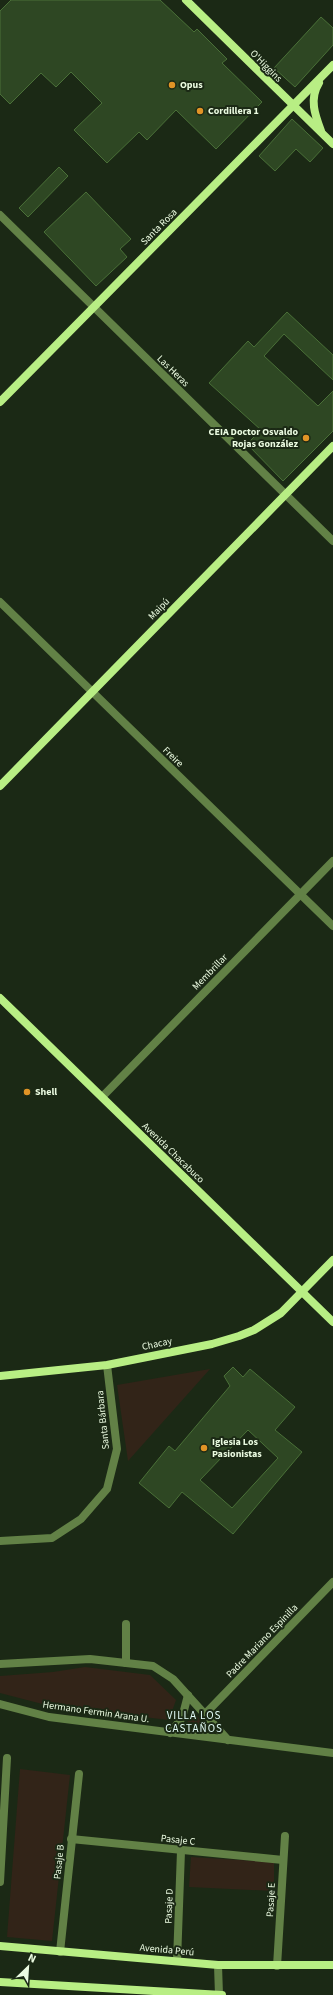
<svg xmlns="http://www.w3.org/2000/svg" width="333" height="1995" font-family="'Source Sans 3',sans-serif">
<rect width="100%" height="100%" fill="#1b2915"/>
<!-- green -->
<g fill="#322418">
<polygon points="210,1369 128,1461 117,1385"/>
<polygon points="85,1667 150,1675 176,1700 169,1720 50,1706 0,1693 0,1676 53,1672"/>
<polygon points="193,1711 208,1729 186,1725"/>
<polygon points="20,1769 70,1775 52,1941 7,1937"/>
<polygon points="191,1857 274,1862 274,1891 189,1887"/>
</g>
<!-- building -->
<g fill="#2e4723" stroke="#4a7038" fill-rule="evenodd">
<polygon points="11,0 160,0 194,32 197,29 227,59 222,63 262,102 216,149 176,110 147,140 139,132 107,163 74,130 102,103 71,72 56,87 41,73 10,104 0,94 0,11"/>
<polygon points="321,17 333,28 333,45 295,87 274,68"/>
<polygon points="292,119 323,148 310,162 296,149 275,171 259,156"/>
<polygon points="59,167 68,176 28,217 19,208"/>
<polygon points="86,192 131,239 120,249 127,257 96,286 44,232"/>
<polygon points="287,312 333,355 333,380 284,334 264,356 318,406 333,391 333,431 283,481 247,444 261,430 209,383 248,341 254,347"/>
<path d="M233,1367L243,1377L250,1369L295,1407L275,1430L302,1452L233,1534L182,1492L169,1508L139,1483L169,1446L175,1451L230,1386L224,1376ZM248,1430L278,1458L232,1508L200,1480Z"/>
</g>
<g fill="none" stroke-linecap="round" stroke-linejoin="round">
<!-- street -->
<g stroke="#628146" stroke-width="8">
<polyline points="0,215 333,541"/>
<polyline points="0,602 333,926"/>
<polyline points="102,1097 333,861"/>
<polyline points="0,1541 52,1538 81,1519 107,1489 117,1449 107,1365"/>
<polyline points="126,1624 126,1663"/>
<polyline points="0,1664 90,1659 153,1666 173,1679 228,1740"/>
<polyline points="0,1704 49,1717 333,1753"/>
<polyline points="205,1714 333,1582"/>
<polyline points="170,1733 182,1718 188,1695"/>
<polyline points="71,1839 283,1860"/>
<polyline points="0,1882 7,1758"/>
<polyline points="60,1952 79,1774"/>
<polyline points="177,1961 181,1851"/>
<polyline points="218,1965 219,1995"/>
<polyline points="277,1966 285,1836"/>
</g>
<!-- secondary -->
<g stroke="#b8ee84" stroke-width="8">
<polyline points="186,0 333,144"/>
<path d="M319,83C309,99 315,115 321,131"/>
<polyline points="0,402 333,65"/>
<polyline points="0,786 333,446"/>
<polyline points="0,998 333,1322"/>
<polyline points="0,1376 107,1365 212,1344 239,1336 254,1330 281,1313 333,1260"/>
<polyline points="0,1946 218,1965 333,1965"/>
<polyline points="0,1982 222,1995"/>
</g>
</g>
<!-- markers -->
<g fill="#e19426" stroke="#1b2915" stroke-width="1.5">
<circle cx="172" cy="85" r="4"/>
<circle cx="200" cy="111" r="4"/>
<circle cx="306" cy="438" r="4"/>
<circle cx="27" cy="1092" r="4"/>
<circle cx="204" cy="1448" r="4"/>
</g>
<g text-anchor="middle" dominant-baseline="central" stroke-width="4" stroke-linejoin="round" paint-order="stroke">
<!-- street labels -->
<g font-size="10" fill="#ebfbe1" stroke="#1b2915">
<text transform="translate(266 66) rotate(45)">O'Higgins</text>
<text transform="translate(159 227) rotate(-45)">Santa Rosa</text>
<text transform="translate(173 371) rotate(44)">Las Heras</text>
<text transform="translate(159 609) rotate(-46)">Maipú</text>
<text transform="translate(173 757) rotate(44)">Freire</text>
<text transform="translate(210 972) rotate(-46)">Membrillar</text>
<text transform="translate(173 1153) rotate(44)">Avenida Chacabuco</text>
<text transform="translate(157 1344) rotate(-12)">Chacay</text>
<text transform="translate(103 1420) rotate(-96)">Santa Bárbara</text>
<text transform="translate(262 1641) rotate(-46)">Padre Mariano Espinilla</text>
<text transform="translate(96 1712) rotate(8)">Hermano Fermin Arana U.</text>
<text transform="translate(178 1840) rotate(6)">Pasaje C</text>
<text transform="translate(59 1862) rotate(-84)">Pasaje B</text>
<text transform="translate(271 1900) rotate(-87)">Pasaje E</text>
<text transform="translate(169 1906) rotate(-88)">Pasaje D</text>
<text transform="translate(167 1950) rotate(5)">Avenida Perú</text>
</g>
<!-- poi labels -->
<g font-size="10" font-weight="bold" fill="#ebfbe1" stroke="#1b2915" text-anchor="start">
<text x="180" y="85">Opus</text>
<text x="208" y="111">Cordillera 1</text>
<text x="298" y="432" text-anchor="end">CEIA Doctor Osvaldo<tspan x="298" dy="12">Rojas González</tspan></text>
<text x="35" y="1092">Shell</text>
<text x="212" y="1442">Iglesia Los<tspan x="212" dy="12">Pasionistas</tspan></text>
</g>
<!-- neighbourhood labels -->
<g font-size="11" letter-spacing="1" fill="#e2fbf7" stroke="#1b2915">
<text x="194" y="1715">VILLA LOS<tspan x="194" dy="13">CASTAÑOS</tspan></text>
</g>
</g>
<!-- north arrow -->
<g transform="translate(28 1967) rotate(25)" stroke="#1b2915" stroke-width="3" paint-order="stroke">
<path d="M0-3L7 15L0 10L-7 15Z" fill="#ebfbe1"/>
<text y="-6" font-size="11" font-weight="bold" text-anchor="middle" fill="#ebfbe1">N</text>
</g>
</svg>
